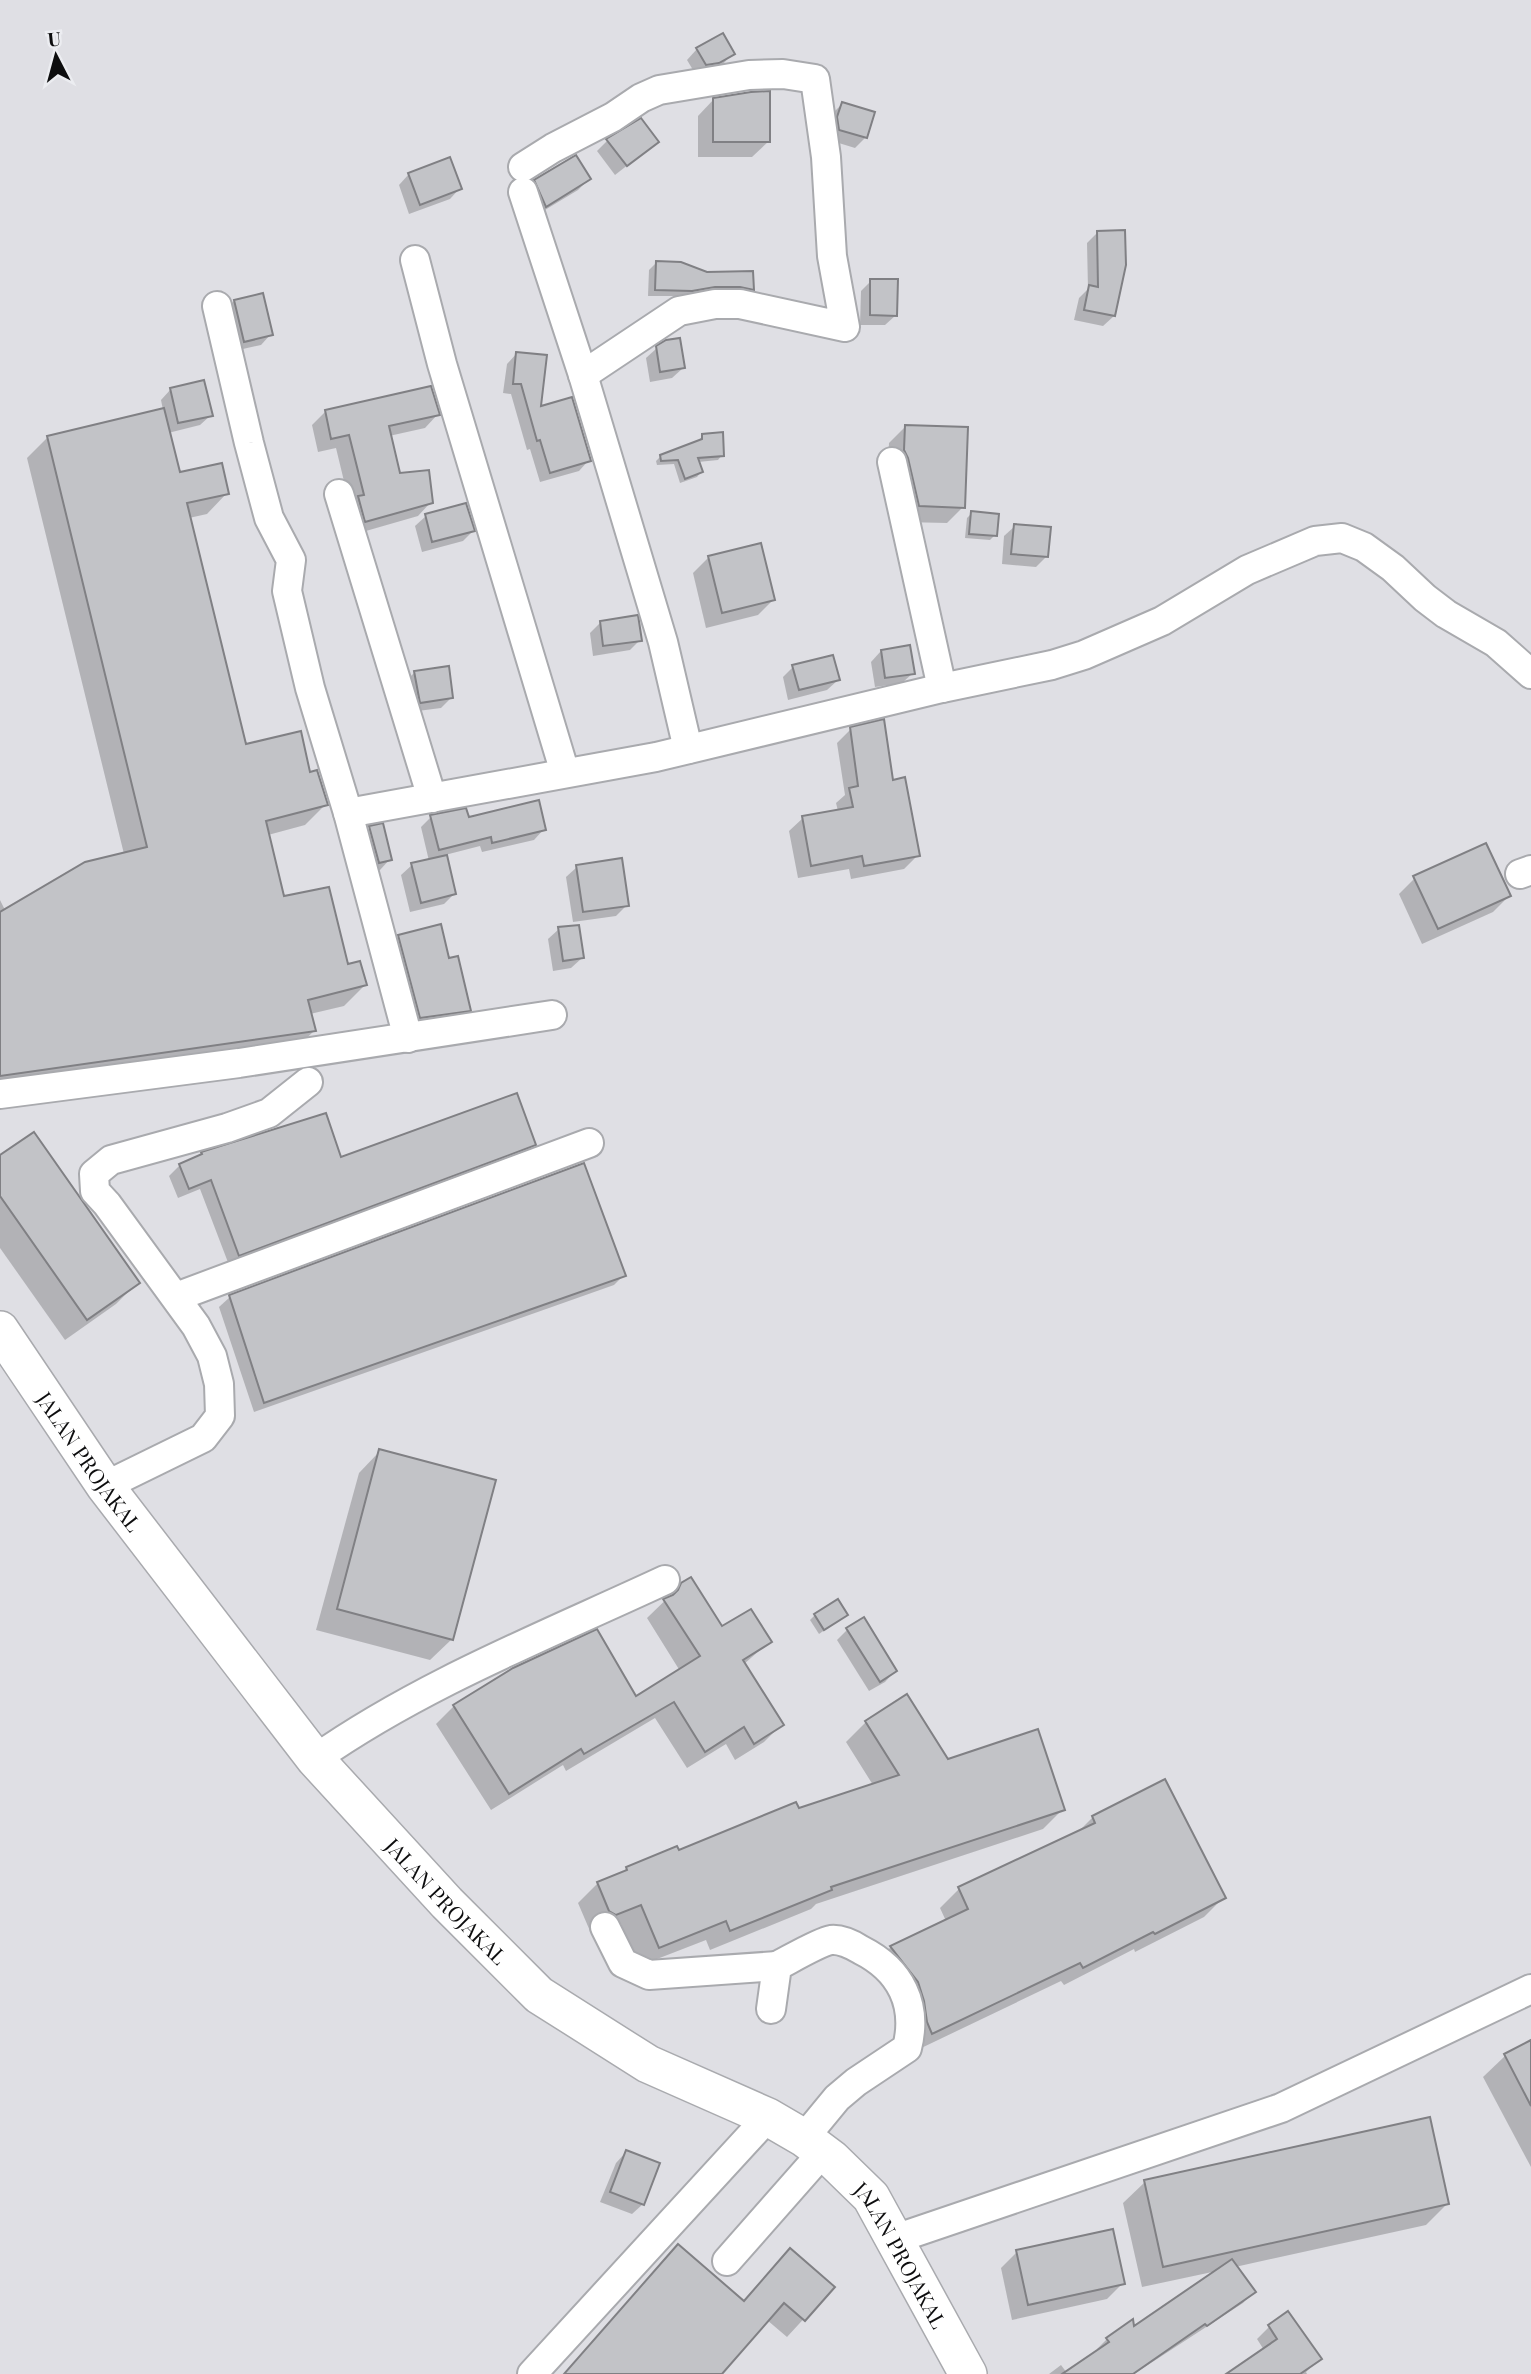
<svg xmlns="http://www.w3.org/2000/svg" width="1531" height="2374" font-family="'Playfair Display',serif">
<rect width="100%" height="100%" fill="#dfdfe4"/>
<!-- shadow -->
<g fill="#0003">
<polygon points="697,49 733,53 723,64 707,73 696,75 687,60"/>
<polygon points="714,99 769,141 752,157 698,157 698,116"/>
<polygon points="842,104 866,137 855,148 829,140 832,114"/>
<polygon points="608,140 657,142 615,175 597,151"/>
<polygon points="409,174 460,188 450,199 409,214 399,185"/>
<polygon points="589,179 578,190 535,216 525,192 535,181"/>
<polygon points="1097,233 1114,316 1103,326 1074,320 1079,298 1088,289 1087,243"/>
<polygon points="656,263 752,289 745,296 648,296 649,270"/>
<polygon points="871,281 896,315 885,325 860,325 861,291"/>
<polygon points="234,301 271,334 261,345 234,351 224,312"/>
<polygon points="657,348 683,368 672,378 650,382 646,358"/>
<polygon points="517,353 539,409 589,460 579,471 540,482 530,449 527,450 511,394 503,393 507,364"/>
<polygon points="171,389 211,415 200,425 168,433 179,474 227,493 207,514 189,518 245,746 309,774 326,804 305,825 268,835 283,898 365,985 344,1006 310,1014 314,1031 293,1051 0,1093 0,900 5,910 124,854 27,458 48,437 163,410 161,400"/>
<polygon points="325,412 438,414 425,428 389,436 399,475 431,502 418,516 352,535 350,506 336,448 318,452 312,425"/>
<polygon points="905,427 963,507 947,523 903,522 888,467 889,443"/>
<polygon points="703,436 722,455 718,460 698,462 701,472 697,477 680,483 674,464 657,465 656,461 661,456 698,441"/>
<polygon points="972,513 995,535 990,540 965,538 967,518"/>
<polygon points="426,516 473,531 463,541 422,552 415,526"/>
<polygon points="1015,526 1046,557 1036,567 1002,564 1004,536"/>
<polygon points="709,557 774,599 758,615 706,628 693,573"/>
<polygon points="600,623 640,640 630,650 593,656 590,633"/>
<polygon points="881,651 913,673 902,683 875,687 871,662"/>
<polygon points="793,667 838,680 827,690 788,700 783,677"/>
<polygon points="414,673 452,697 441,708 410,712 404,683"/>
<polygon points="851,729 891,782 918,855 904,869 851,879 849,869 798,878 789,831 803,818 838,811 836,803 845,795 837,743"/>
<polygon points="431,817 467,819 544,829 534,840 482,852 480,846 445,855 454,894 444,904 410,912 401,875 412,865 429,861 421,827"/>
<polygon points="370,828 390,859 380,870 368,873 359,838"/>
<polygon points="577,867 627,905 616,916 573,922 566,877"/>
<polygon points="1415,878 1509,896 1493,912 1422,944 1399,894"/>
<polygon points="559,929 582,958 571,968 553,971 548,939"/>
<polygon points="399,936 448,960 469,1010 455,1025 405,1032 384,951"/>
<polygon points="534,1145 524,1155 229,1265 200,1189 178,1198 169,1176 180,1165 340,1160"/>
<polygon points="0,1157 137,1283 116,1304 65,1340 0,1248"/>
<polygon points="624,1275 614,1285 254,1412 219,1307 230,1297"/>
<polygon points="380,1451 452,1639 430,1660 316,1630 359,1473"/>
<polygon points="682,1584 722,1628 769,1642 744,1664 782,1724 764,1742 735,1760 726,1744 687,1768 655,1718 566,1771 563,1765 491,1810 436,1724 454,1706 636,1698 680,1671 647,1618"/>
<polygon points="815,1615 846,1615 819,1634 810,1620"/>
<polygon points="847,1630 895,1671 885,1682 869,1691 837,1640"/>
<polygon points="866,1722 947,1761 1063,1809 1043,1829 816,1904 811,1909 710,1950 706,1940 639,1966 621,1924 595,1934 590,1931 578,1903 598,1883 620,1875 627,1868 873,1785 846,1742"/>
<polygon points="1093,1817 1223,1898 1204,1917 1135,1952 1134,1949 1064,1985 1061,1981 913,2052 906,2020 872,1966 891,1947 946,1921 940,1908 959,1889 1077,1833"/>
<polygon points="1531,2042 1531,2167 1483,2077 1505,2056"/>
<polygon points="626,2152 643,2204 632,2214 600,2202 616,2163"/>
<polygon points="1145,2182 1447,2204 1426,2225 1235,2267 1253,2292 1243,2303 1134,2374 1049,2374 1061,2365 1067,2373 1098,2351 1097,2349 1107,2339 1133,2329 1217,2271 1142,2287 1123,2203"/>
<polygon points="678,2246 743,2302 833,2287 787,2337 767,2320 719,2374 564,2374"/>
<polygon points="1017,2252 1123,2283 1107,2299 1012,2320 1001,2268"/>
<polygon points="1288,2314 1319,2359 1306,2372 1307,2374 1230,2374 1264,2350 1257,2339 1269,2327"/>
</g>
<!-- building -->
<g fill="#c2c3c7" stroke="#808084" stroke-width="2">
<polygon points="723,33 735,54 719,63 706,65 696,48"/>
<polygon points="770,91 770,142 713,142 713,98 751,92"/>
<polygon points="842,102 875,112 867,138 839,130 837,117"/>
<polygon points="641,118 659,142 627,166 606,139"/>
<polygon points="576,155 591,179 546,207 534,180"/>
<polygon points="450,157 462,189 420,205 408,173"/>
<polygon points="1125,230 1126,265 1115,316 1084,310 1089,285 1098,287 1097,231"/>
<polygon points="656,261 681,262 707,272 753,271 754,290 740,287 715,287 692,291 655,290"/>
<polygon points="870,279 898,279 897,316 870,315"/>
<polygon points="263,293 273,335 244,342 234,300"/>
<polygon points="680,338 685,368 660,372 656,346 666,340"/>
<polygon points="516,352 547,355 541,406 572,397 591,461 550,473 540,440 537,441 521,384 513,384"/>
<polygon points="204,380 213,416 178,423 170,388"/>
<polygon points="431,386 440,415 389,426 400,473 429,470 433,503 365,522 358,496 364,495 349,435 331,439 325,410"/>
<polygon points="164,408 180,472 222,463 229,494 187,503 246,744 301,731 310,772 317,770 328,805 266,821 284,896 329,887 348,964 360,961 367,985 308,1000 316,1031 0,1076 0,912 85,862 147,847 47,436"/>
<polygon points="905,425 968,427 965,508 919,506 908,458 904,450"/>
<polygon points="723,432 724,456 698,458 703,472 685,479 678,460 661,461 660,455 702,439 702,434"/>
<polygon points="466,503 475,531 432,542 425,514"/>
<polygon points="971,511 999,514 997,536 969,534"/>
<polygon points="1014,524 1051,527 1048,557 1011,554"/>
<polygon points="761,543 775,600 722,613 708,556"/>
<polygon points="638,615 642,641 603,646 600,621"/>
<polygon points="910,645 915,674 885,678 881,650"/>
<polygon points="833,655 840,680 799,690 792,665"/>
<polygon points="449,666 453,698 420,703 414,671"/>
<polygon points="884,719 893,780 905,777 920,856 864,866 862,856 811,866 802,816 853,807 849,788 858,786 850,727"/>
<polygon points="539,800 546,830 492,843 491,837 439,850 430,815 466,808 469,817"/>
<polygon points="383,823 392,860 379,863 369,826"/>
<polygon points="1486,843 1511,896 1438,929 1413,876"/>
<polygon points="447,855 456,894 421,903 411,863"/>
<polygon points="622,858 629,906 583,912 576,865"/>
<polygon points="441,924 449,958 458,956 471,1011 420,1018 398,935"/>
<polygon points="579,925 584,958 563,961 558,927"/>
<polygon points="517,1093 536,1145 239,1256 211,1180 189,1189 179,1164 202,1154 201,1152 326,1113 341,1157"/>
<polygon points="34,1132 140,1283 87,1320 0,1196 0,1155"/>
<polygon points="584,1163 626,1276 264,1403 229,1295"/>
<polygon points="379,1449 496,1480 453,1640 337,1609"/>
<polygon points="691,1577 722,1626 751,1609 772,1642 743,1660 784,1725 754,1744 744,1727 705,1752 674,1702 584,1754 581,1749 509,1794 453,1705 513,1668 597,1629 636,1696 700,1656 663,1599 673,1595 678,1590 681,1583"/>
<polygon points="838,1599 848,1615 824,1630 814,1614"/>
<polygon points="864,1617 897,1671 880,1682 846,1628"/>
<polygon points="907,1694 948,1759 1038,1729 1065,1810 831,1887 832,1890 730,1931 726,1921 659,1948 641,1905 616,1915 609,1911 597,1882 627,1870 626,1867 677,1846 679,1850 796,1802 799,1808 899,1775 865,1721"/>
<polygon points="1165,1779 1226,1898 1155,1934 1153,1932 1083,1968 1080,1963 932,2034 927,2022 924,2001 918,1982 890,1946 968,1909 958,1887 1095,1823 1092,1816"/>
<polygon points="1531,2040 1531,2106 1504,2054"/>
<polygon points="1430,2117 1449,2204 1163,2267 1144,2180"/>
<polygon points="626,2150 660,2163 644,2205 610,2192"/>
<polygon points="1113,2229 1125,2284 1028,2305 1016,2250"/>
<polygon points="678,2244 744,2301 790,2248 835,2287 805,2321 784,2303 722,2374 564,2374"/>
<polygon points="1232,2259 1256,2292 1207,2326 1205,2324 1133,2374 1062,2374 1109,2342 1106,2338 1133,2319 1134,2326"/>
<polygon points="1288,2311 1322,2359 1300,2374 1226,2374 1277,2339 1268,2325"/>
</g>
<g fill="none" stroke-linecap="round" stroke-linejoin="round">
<defs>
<g id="minor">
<polyline points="523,167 553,148 613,117 641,98 659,90 749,75 783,74 815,79 826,157 832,256 845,327 740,304 715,304 679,311 583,375"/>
<polyline points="523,192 583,375 663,642 688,749"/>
<polyline points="415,260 442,364 565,773"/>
<polyline points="217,306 249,443 269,518 291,560 287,591 310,688 348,813 408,1038"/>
<polyline points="892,462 942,688"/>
<polyline points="339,494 432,798"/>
<polyline points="348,813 656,757 942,688 1052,665 1084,655 1162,621 1247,570 1315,541 1342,538 1364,547 1393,568 1425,598 1446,614 1496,643 1531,674"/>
<polyline points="1520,874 1531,870"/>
<polyline points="0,1094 239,1063 552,1015"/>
<polyline points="176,1297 589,1143"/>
<polyline points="105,1486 203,1438 220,1416 219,1384 212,1356 196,1326 107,1204 95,1191 94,1174 111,1160 227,1128 269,1113 308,1082"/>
<path d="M315,1759C422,1684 547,1635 665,1580"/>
<polyline points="605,1927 623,1963 649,1975 777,1966"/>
<path d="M771,2009L777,1966C789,1960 819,1942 831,1940C840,1939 853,1945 861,1950C901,1970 918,2005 907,2048L856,2082L837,2098L804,2138"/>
<polyline points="895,2239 1281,2108 1531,1989"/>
<polyline points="727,2261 823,2152"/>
<polyline points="532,2374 768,2117"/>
</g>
<g id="major">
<path id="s1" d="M0,1330L105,1486L315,1759L447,1903L539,1995L648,2064L768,2117L804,2138L832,2159L871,2197L968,2374"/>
</g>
</defs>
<!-- minor casing -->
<use href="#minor" stroke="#a9aaae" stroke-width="32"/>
<!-- major casing -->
<use href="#major" stroke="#a9aaae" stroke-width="40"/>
<!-- minor -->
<use href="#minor" stroke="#fff" stroke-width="28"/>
<!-- major -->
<use href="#major" stroke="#fff" stroke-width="37"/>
</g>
<g text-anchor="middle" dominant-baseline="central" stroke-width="5" stroke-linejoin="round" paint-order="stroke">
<!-- street labels -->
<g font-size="21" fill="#0d0d0e" stroke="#ecedf1">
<text stroke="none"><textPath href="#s1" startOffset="159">JALAN PROJAKAL</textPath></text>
<text stroke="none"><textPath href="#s1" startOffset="726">JALAN PROJAKAL</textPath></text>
<text stroke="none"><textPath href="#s1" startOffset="1314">JALAN PROJAKAL</textPath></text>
</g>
</g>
<!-- north arrow -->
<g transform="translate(56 56) rotate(354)" stroke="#ecedf1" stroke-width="5" paint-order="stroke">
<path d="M0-5L12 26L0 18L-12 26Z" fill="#0d0d0e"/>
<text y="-10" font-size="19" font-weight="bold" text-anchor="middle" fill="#0d0d0e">U</text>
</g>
</svg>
